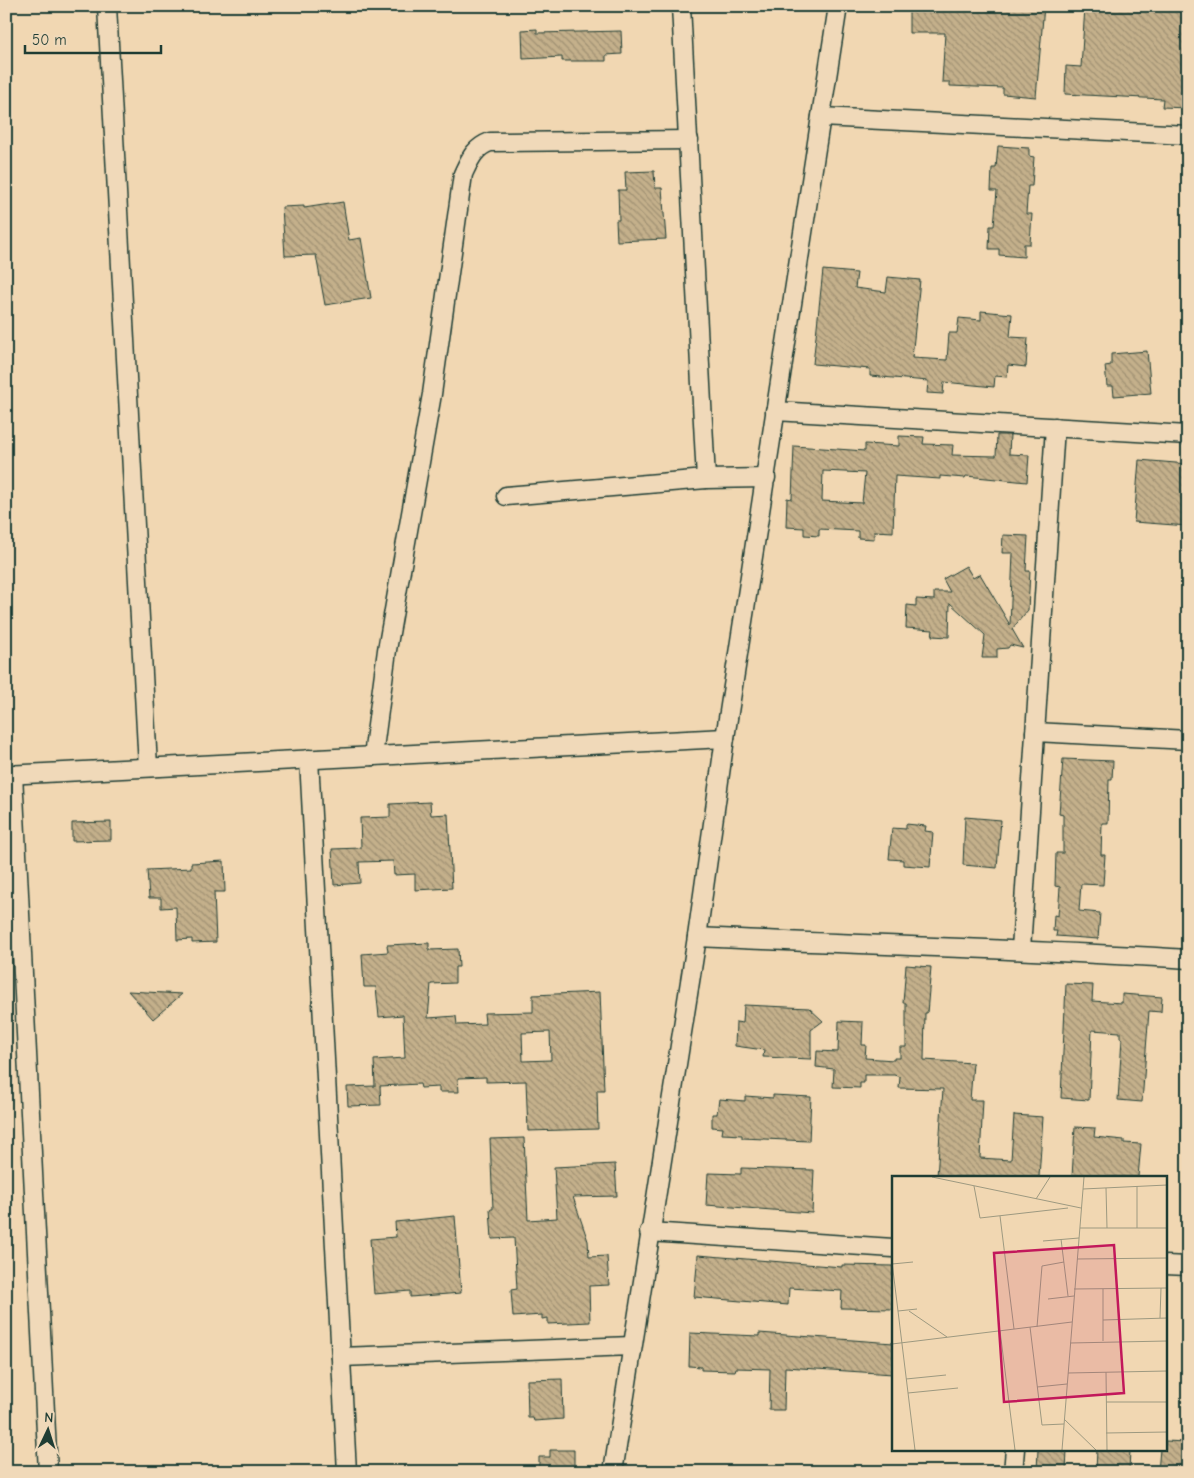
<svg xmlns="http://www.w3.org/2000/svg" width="1194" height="1478" font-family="'Comic Neue',sans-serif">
<defs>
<pattern id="building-back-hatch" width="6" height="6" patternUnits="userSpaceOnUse" patternTransform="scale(1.25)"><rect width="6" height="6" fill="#c4b08b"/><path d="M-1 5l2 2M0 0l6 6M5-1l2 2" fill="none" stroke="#9f9072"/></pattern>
</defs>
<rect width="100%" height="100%" fill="#f1d7b2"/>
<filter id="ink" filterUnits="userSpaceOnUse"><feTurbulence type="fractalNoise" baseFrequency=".02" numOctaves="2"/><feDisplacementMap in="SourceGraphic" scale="10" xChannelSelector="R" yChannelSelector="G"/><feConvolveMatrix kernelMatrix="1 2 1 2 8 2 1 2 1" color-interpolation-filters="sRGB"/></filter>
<g filter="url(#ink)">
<!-- building -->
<g fill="url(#building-back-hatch)" stroke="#1f3d34" fill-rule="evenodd">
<polygon points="909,6 1044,6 1036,97 1003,94 1003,88 950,86 950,82 942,82 945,33 909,33"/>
<polygon points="1093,6 1188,6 1188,108 1162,107 1163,99 1065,94 1066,66 1081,67 1085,7"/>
<polygon points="537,29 537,33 621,31 622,54 606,55 606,61 562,61 562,57 523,59 522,30"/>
<polygon points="998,146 1029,148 1029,156 1034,157 1032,186 1028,186 1026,214 1032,214 1030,244 1024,244 1024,257 999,255 999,249 989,249 990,226 994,226 997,191 991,191 992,168 996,168"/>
<polygon points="654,171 655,188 662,188 666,239 617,241 616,220 619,220 618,190 626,190 625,172"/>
<polygon points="343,202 349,240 361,238 371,298 325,305 316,255 285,256 282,207 304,206 304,208"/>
<polygon points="823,270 857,273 855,288 886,292 888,277 920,280 912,358 947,360 949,333 957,333 959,318 981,320 981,311 1012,314 1010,337 1028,338 1026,367 1008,365 1007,377 995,376 994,387 944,382 943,394 927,393 928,381 870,376 870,369 813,364"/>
<polygon points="1147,351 1151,393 1114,396 1113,386 1107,386 1105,366 1111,365 1111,354"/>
<path d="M997,435H1010L1009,454L1029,455L1027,482L966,476L965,478L940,476V479L895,476L893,532L874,531V539L858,538V531L819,529V536L804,535V528L786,527L787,498L792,499L794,446L865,451V444L899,446V436L924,437L923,444L953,445L952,455L996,456ZM823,471L865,473L862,503L822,501Z"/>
<polygon points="1139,460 1188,464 1188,526 1134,522"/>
<polygon points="1003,535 1028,536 1026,571 1030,571 1028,610 1012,629 1023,648 1010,645 1008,648 997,649 997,658 982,658 985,635 950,603 949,637 932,636 933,630 906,628 907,605 916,606 916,599 934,600 934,592 950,592 943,579 966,566 973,578 980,574 1010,625 1013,553 1002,553"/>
<polygon points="1063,759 1113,761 1112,779 1109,779 1108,823 1102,823 1101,855 1105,855 1103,885 1081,884 1079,911 1100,913 1098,939 1056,936 1057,931 1053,931 1054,915 1058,916 1060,887 1055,886 1056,853 1063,853 1063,815 1059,814"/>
<polygon points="430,802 431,815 448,814 452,888 415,890 415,874 394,875 393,861 359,862 360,883 334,885 332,849 361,848 360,818 390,817 390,804"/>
<polygon points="965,817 1001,820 997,868 963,865"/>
<polygon points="111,822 111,840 72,841 72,823"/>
<polygon points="906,824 926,826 925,831 933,832 930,867 903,865 903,860 889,859 892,828 906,829"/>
<polygon points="224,861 225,892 214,892 216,942 192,943 192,939 177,940 176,907 161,908 161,898 149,898 147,870 191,868 191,863"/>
<path d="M429,943V950L458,949L459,967H455V983L431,984L428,1018L456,1016L457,1025L485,1024L484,1013L533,1012V995L600,992L604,1090H597L598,1129L528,1131L526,1081L486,1082V1077L458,1078L459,1092H439V1087L421,1088L420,1084L380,1086L381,1105L348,1106L347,1087L375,1086L374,1060L405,1058L403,1015L379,1017L376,987H364L362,954L388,952L387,945ZM550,1032L551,1060L523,1061L522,1033Z"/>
<polygon points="906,965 931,967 927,1013 925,1013 924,1060 973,1063 970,1100 983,1100 980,1158 1011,1160 1014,1115 1043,1117 1039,1177 937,1177 943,1089 899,1088 900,1077 894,1075 864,1075 864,1083 860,1083 860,1088 833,1087 834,1069 816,1067 817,1051 838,1052 839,1021 863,1022 862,1045 866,1045 865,1058 894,1060 894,1058 900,1058 900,1047 906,1047 906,1003 903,1003"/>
<polygon points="1066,984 1093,985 1092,1001 1122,1003 1122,994 1162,997 1161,1012 1149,1011 1142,1102 1118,1100 1122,1039 1120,1038 1120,1032 1092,1030 1089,1100 1061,1098"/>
<polygon points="128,991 182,994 153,1019"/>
<polygon points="744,1005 809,1008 823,1021 811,1030 811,1059 763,1057 764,1050 735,1046 736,1022 743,1023"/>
<polygon points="773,1095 811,1097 809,1141 742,1138 742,1135 722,1134 723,1128 712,1127 712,1114 717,1114 719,1099 745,1101 745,1096 773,1098"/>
<polygon points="1075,1127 1095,1128 1094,1137 1124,1140 1124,1143 1141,1144 1138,1177 1072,1177"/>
<polygon points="524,1138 528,1220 557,1218 554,1167 615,1164 617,1196 573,1197 588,1241 589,1257 607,1256 609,1285 589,1286 590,1322 548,1324 548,1318 542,1319 542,1315 513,1317 511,1290 517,1289 514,1238 492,1239 490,1209 493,1209 490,1139"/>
<polygon points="741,1168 814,1170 812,1213 706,1205 708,1173 741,1174"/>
<polygon points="455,1216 461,1293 410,1297 410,1291 374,1294 370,1239 396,1237 395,1222"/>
<polygon points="698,1255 842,1267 842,1265 893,1266 893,1309 841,1308 842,1291 789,1288 788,1305 694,1297"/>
<polygon points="690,1333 759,1336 759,1333 893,1343 893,1374 785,1367 784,1410 769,1410 770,1369 736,1368 735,1371 701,1370 701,1367 689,1366"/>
<polygon points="562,1379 563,1419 534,1421 533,1418 528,1418 527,1380"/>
<polygon points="1165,1441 1186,1442 1184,1451 1188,1451 1188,1472 1158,1472 1160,1449 1165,1449"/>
<polygon points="1038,1449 1067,1449 1066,1472 1037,1472"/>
<polygon points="1097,1449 1130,1449 1129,1472 1096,1472"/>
<polygon points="550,1450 574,1450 574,1472 539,1472 539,1457 550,1457"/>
</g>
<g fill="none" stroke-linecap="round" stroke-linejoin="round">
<defs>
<g id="minor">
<polyline points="107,6 148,767"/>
<polyline points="681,6 706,479"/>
<polyline points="821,117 1188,135"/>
<polyline points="775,411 1188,435"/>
<polyline points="506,496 706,479 766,478"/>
<polyline points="1035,732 1188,740"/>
<path d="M373,756L387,650L432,394L463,174C470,159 474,148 490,142L689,140"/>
<polyline points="309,759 347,1472"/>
<polyline points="13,774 48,1472"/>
<polyline points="6,775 725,738"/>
<path d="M697,937C861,945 1024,949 1188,959"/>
<polyline points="1021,949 1055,427"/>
<polyline points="649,1232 893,1248"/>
<polyline points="1165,1265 1188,1266"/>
<polyline points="341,1357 632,1346"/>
<polyline points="613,1472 697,937 725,738 838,6"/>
<polyline points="1013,1472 1015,1449"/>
</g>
</defs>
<!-- minor casing -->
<use href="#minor" stroke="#1f3d34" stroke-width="21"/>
<!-- minor -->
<use href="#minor" stroke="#f0d9b9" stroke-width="18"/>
</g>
</g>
<!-- overview -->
<g transform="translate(892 1176)">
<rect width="275" height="275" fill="#f1d7b2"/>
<path fill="none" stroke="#9d9980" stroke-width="1" d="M40,1L189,32M82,10L88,42L176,32M245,10V52M214,12L215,52M191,13L275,9M144,23L158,1M108,40L122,153M188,52H275M169,63L176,120M151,65L187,62M185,83L275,82M0,86L23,274M0,88L21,86M182,113L275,112M211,113V165M156,123L182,120M6,135L25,133M17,135L55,161M268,142L269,112M211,144L275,142M138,151L150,249L172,248M145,151L150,90L172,86M108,155L123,274M178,167L275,165M0,168L180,146M214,196L215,274M176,197L275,195M14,203L54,199M145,211L175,208M16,217L66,212M214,226H275M172,243L204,274M214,257L275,256M170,274L192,1"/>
<path fill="#c2185b" fill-opacity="0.15" stroke="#c2185b" stroke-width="2.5" d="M222,69L232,217L112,226L102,77Z"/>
<rect width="275" height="275" fill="none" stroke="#1f3d34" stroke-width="2.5"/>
</g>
<!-- margin -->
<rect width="1194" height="1478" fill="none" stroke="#f0d9b9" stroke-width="25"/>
<rect x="12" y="12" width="1169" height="1453" fill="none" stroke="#1f3d34" stroke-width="2" filter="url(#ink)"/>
<!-- north arrow -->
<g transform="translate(48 1430) rotate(4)" stroke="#f0d9b9" stroke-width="4" paint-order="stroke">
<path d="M0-4L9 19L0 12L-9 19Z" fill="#1f3d34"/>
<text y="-8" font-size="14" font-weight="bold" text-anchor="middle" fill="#1f3d34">N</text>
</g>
<!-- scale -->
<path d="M25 45v8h136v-8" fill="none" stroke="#1f3d34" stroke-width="2.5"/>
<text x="32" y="45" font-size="15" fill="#1f3d34" stroke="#f0d9b9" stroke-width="4" paint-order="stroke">50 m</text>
</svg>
